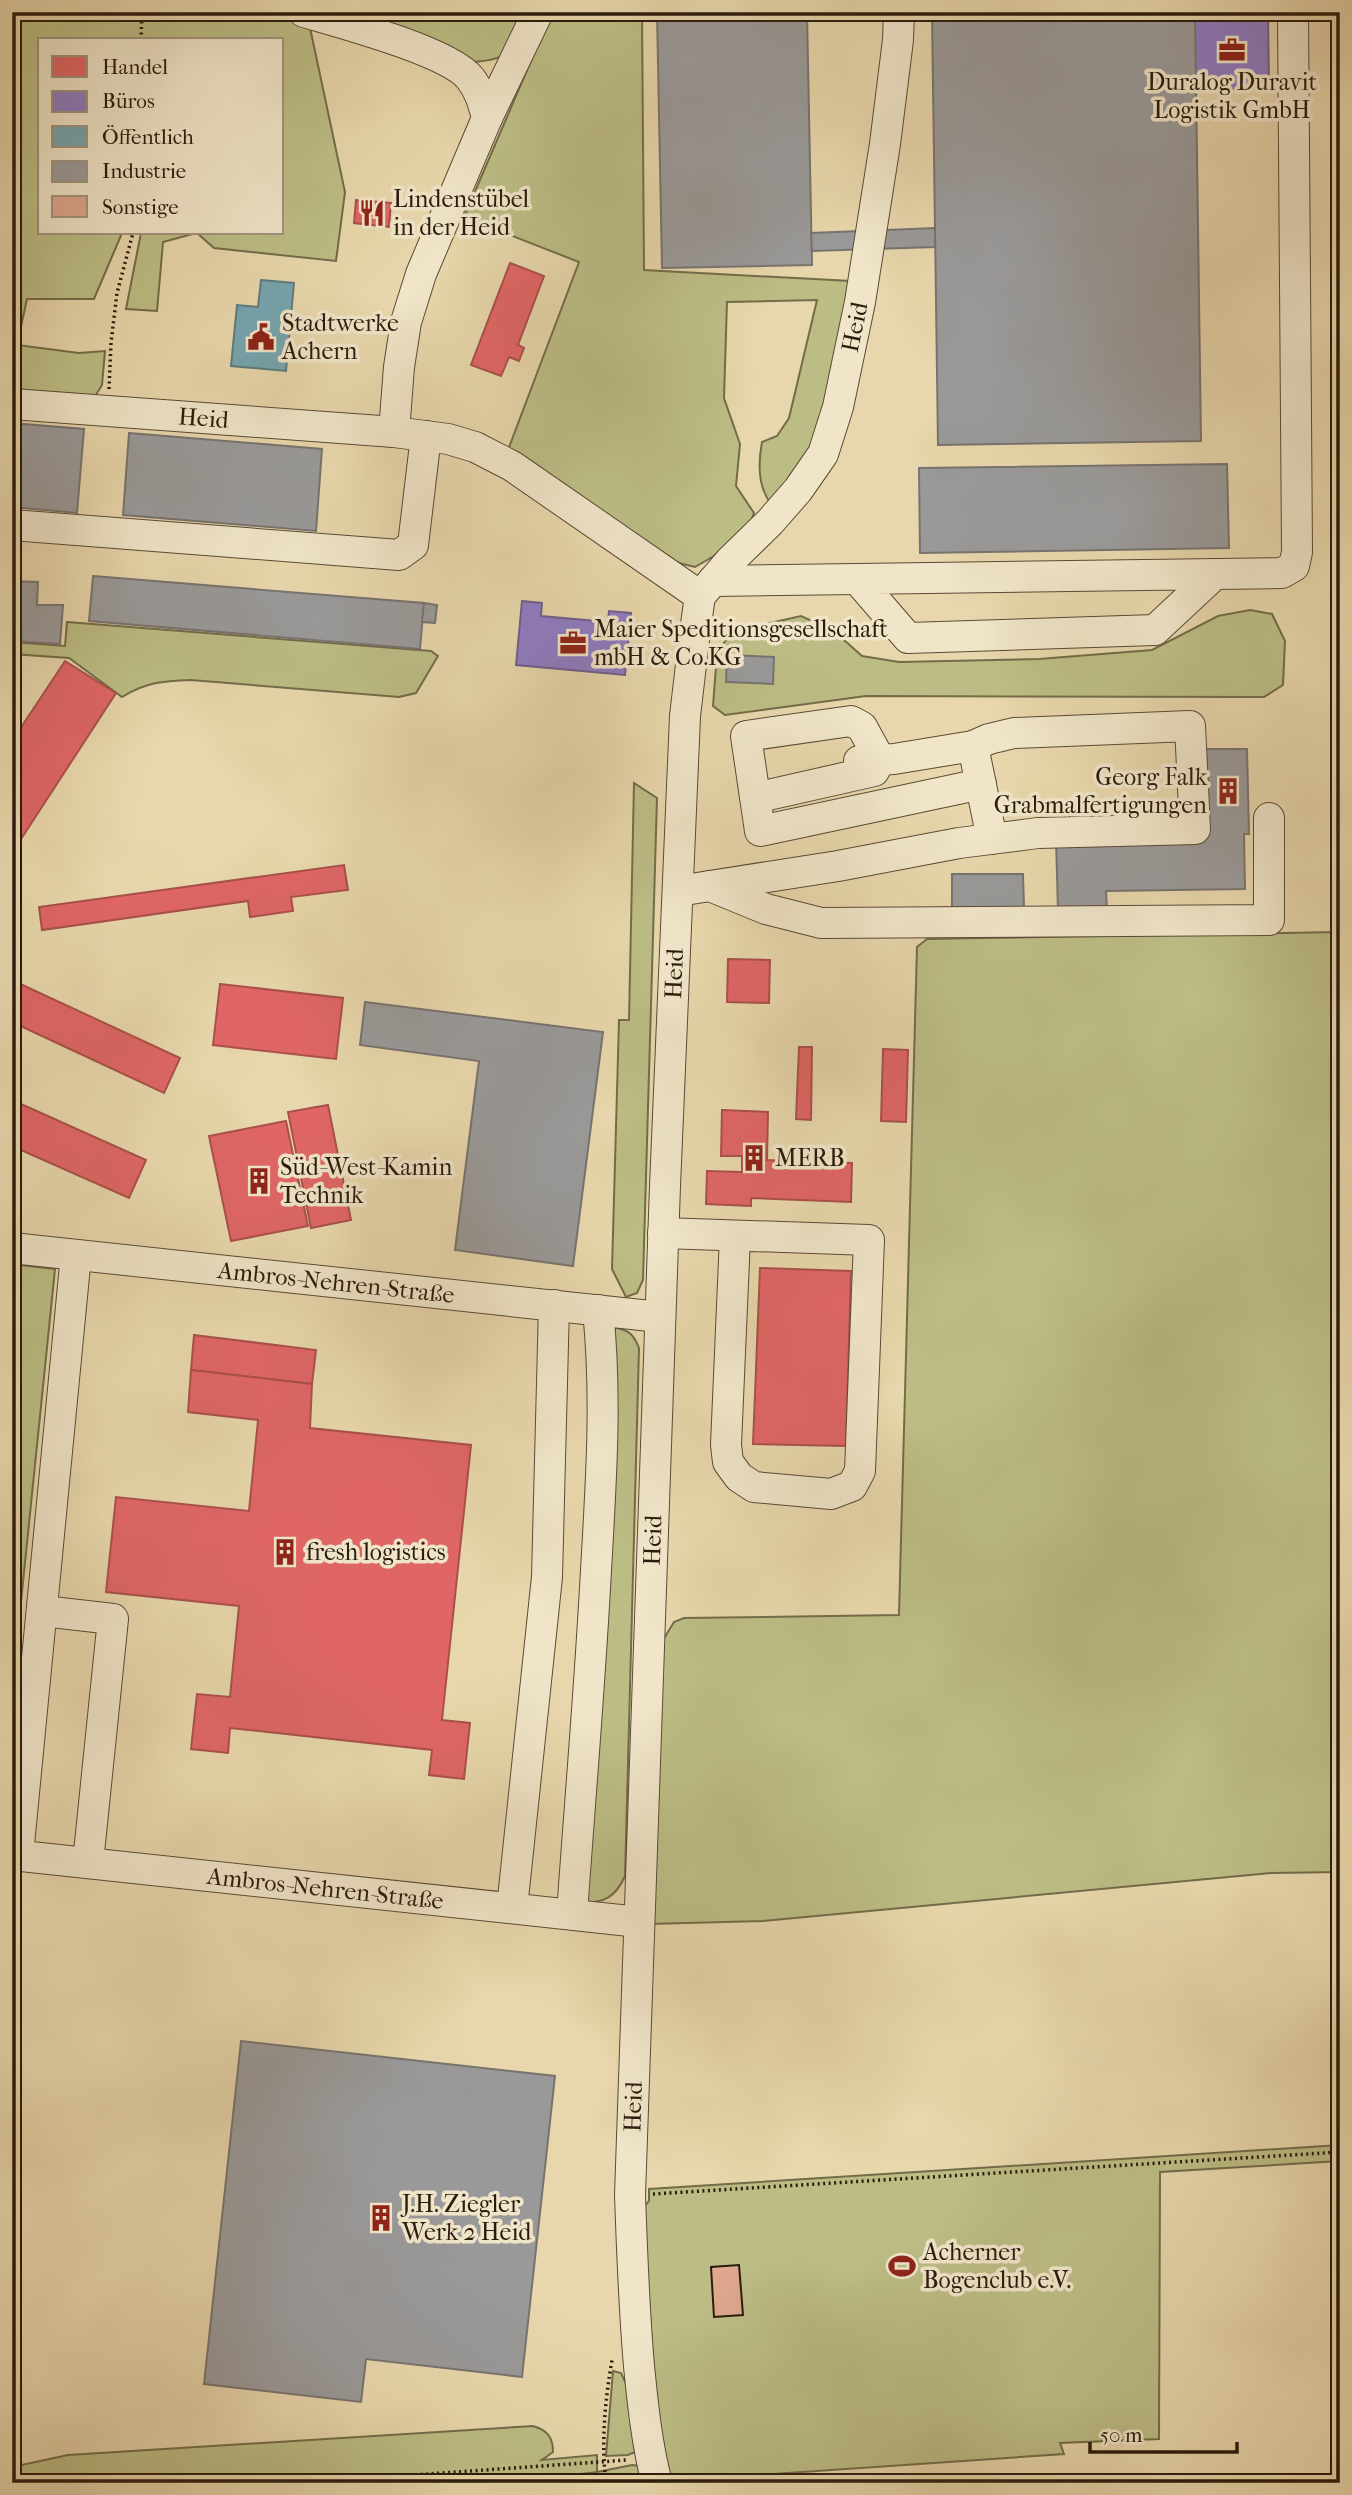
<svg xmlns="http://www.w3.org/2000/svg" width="1352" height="2495" font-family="'IM FELL French Canon',serif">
<rect width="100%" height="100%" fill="#e8d7ac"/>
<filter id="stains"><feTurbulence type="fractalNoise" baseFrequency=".00286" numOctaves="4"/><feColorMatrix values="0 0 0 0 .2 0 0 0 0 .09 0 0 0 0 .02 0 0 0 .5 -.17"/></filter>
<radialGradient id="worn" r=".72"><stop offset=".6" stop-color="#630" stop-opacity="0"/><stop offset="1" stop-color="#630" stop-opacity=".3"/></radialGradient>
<!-- green -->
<g fill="#bcbd85" stroke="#736c49" stroke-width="2">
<polygon points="12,12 262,12 309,23 345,192 336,261 214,248 197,233 282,233 282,40 40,40 40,233 122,233 94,299 27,299 17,345 79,353 105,351 102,385 94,398 12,391"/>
<path d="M335,12H528C512,48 515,60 472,62Z"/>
<path d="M552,12H642L644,270L851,281L834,367L812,447L771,504C758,487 758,463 762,442L777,436L789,418L817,300L727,302L724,398L740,444L736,486L754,513L751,521L714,556L695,567L679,563L645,547L508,450L579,262L464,217Z"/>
<polygon points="1331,12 1340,12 1340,1872 1271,1873 763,1921 649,1924 660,1645 674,1622 684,1618 899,1615 917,947 927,939 1337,932"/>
<polygon points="141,233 196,233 163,242 157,311 126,309"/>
<polygon points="1250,610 1272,614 1285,641 1283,685 1264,697 866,696 725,715 713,706 717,653 728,637 756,626 801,616 834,631 862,656 899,662 1039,659 1152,650 1218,616"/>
<path d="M67,622L431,651L438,656L416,693L399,697L191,680C163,681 146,682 122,697L69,658L12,654V642L65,646Z"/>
<polygon points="634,783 657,798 643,1280 637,1293 626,1297 612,1269 619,1020 629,1020"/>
<polygon points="12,1264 55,1269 12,1690"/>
<path d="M608,1326C626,1330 632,1330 639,1348L625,1876C616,1897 603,1904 581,1902Z"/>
<polygon points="1340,2145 1340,2161 1160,2172 1159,2439 1060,2443 1064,2454 713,2478 670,2483 657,2424 643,2208 649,2201 649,2189"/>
<polygon points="613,2371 621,2373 629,2390 635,2452 628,2455 606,2456"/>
<path d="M533,2426C547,2430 553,2437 553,2452L542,2460L597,2455V2472L632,2465L640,2466L647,2483H600L597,2472L502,2483H12V2467L68,2455Z"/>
</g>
<!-- shops -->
<g fill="#e06666" stroke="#a9504b" stroke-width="2">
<polygon points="356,200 391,203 389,227 354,223"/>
<polygon points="510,263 544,276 518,345 524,348 519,361 509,357 501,376 471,365"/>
<polygon points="65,661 116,693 12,853 12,741"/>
<polygon points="344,865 348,890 291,897 293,911 250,917 248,901 42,930 39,907"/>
<polygon points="728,959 770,960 769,1003 727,1002"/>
<polygon points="16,982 180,1058 164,1093 12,1022 12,989"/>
<polygon points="220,984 343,998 336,1059 213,1045"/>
<polygon points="799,1047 812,1047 811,1120 796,1119"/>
<polygon points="883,1049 908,1050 906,1122 881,1121"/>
<polygon points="12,1100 146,1160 129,1198 12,1146"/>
<polygon points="328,1105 351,1220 311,1228 288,1112"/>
<polygon points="722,1110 768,1112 767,1160 852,1163 851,1202 751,1198 751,1206 706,1204 707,1171 742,1172 742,1156 721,1156"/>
<polygon points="286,1121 308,1226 231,1241 209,1136"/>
<polygon points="760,1268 851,1271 846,1446 753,1444"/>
<polygon points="194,1335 316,1350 312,1384 191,1370"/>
<polygon points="191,1370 312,1384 310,1428 471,1445 442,1720 470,1723 464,1779 429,1775 432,1750 230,1728 228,1753 191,1749 197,1694 230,1697 239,1606 106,1592 116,1497 249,1511 258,1420 188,1412"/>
</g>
<!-- offices -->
<g fill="#8e7cc3" stroke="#705f8c" stroke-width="2">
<polygon points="1195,12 1268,12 1269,88 1195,90"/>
<polygon points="522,601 542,603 541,616 608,622 609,611 631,613 625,675 516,665"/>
</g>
<!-- public -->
<polygon fill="#76a5af" stroke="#5f7c7e" stroke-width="2" points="261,280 294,283 286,371 231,366 237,305 258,307"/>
<!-- industry -->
<g fill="#999" stroke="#78736f" stroke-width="2">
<polygon points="657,12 807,12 812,265 662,268"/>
<polygon points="932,12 1195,12 1201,441 938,445"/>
<polygon points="935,228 935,247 812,251 811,233"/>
<polygon points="12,423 84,429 77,513 12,507"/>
<polygon points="129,433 322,449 316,531 123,515"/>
<polygon points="1227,464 1229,548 920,553 919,468"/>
<polygon points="93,576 424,603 420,649 89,621"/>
<polygon points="12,581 38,582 37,605 63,605 60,644 12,641"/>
<polygon points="424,603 437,605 435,623 422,622"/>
<polygon points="727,655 774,657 773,684 726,682"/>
<polygon points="1206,749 1247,749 1249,834 1244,834 1245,889 1106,891 1107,909 1058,910 1056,839 1208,837"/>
<polygon points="952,874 1023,874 1024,907 952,908"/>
<polygon points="365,1002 603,1032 573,1266 455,1250 479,1061 360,1045"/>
<polygon points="241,2041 555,2076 522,2377 366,2359 361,2402 204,2384"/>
</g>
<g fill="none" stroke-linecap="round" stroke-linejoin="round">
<!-- stream -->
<polyline stroke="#6c7a68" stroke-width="6" points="419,2483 485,2479"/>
</g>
<!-- building -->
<polygon fill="#dea78e" stroke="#2a1b0d" stroke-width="2" points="739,2265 743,2315 714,2317 711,2267"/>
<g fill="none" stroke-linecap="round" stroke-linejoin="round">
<defs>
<g id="minor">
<path d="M304,12C341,23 448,51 470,78C480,91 483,103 487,118"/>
<path id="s1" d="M12,404L394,432L448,439L475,447L512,466L700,596"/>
<polyline points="394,432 399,367 406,322 421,274 487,118 538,12"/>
<polyline points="12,525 399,555 413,545 426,436"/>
<polyline points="1215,574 1155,630 908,638 857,579 1282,573 1294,566 1297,552 1293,12"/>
<polyline points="713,581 857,579"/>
<polyline points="859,761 894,759 973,746"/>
<polyline points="755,798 874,771 880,760 862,727 851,721 746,736 760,831 981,784"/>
<polyline points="710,886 766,909 821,923 1269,920 1269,818"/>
<polyline points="678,891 838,866 959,843 1038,833 1195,829 1190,726 1014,733 989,739 973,746 992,839"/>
<polyline points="663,1233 869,1240 860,1471 852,1486 831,1494 754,1487 739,1477 728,1462 726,1445 735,1237"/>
<path id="s2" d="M12,1248L660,1317"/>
<polyline points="43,1611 113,1619 88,1862"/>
<path id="s3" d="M12,1855L639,1922"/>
<polyline points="18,1855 76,1255"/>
<polyline points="512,1908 547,1577 554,1305"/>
<path d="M572,1914C580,1799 590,1685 596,1570C601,1482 607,1398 598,1310"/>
<path id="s4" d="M657,2483C647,2445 643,2406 639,2366C634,2309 632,2253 630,2195L665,1186L685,716L695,631L700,596L730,561L770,522L798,490L823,454L838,407L860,302L885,144L898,40L899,12"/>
</g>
</defs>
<!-- minor casing -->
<use href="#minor" stroke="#5a4a35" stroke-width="32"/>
<!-- path -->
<g stroke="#2a1b0d" stroke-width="3.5" stroke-dasharray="2 3.5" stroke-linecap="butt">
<polyline points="141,40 142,12"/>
<polyline points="109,389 111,343 117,293 133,233"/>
<polyline points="653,2194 1340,2152"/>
<polyline points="300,2483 627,2460"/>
<path d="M606,2483C601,2442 605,2401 612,2360"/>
</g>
<!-- minor -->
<use href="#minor" stroke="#f0e5c9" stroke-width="30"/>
</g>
<!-- icons -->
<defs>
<symbol id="office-bare" viewBox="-9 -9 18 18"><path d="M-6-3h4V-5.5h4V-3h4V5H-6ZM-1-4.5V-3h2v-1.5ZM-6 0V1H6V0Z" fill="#8f2418" stroke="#f0e5c9" stroke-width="2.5" paint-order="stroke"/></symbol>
<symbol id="restaurant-bare" viewBox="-9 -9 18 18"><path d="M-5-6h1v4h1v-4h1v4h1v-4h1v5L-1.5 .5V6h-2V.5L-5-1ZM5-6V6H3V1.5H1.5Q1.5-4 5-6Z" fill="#8f2418" stroke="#f0e5c9" stroke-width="2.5" paint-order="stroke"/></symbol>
<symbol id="civic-bare" viewBox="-9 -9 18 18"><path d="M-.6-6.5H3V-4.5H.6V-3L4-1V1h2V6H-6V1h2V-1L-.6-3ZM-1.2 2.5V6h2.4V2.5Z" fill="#8f2418" stroke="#f0e5c9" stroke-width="2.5" paint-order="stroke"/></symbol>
<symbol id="building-bare" viewBox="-9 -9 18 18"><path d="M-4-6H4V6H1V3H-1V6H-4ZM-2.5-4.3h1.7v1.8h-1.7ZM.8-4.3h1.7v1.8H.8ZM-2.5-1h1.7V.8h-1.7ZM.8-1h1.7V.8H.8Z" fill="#8f2418" stroke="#f0e5c9" stroke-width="2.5" paint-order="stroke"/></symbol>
<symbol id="stadium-bare" viewBox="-9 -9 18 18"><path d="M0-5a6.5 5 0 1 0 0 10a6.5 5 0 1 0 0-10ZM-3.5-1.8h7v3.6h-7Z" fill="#8f2418" stroke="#f0e5c9" stroke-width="2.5" paint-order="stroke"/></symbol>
</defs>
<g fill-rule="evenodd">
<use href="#office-bare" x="1213" y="31" width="38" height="38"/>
<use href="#restaurant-bare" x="353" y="194" width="38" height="38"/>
<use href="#civic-bare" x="242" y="318" width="38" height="38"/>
<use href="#office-bare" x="554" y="624" width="38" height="38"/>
<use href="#building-bare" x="1209" y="772" width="38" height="38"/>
<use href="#building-bare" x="735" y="1139" width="38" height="38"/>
<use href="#building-bare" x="240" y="1162" width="38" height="38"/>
<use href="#building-bare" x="266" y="1533" width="38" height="38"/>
<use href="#building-bare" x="362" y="2199" width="38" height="38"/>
<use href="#stadium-bare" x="883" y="2247" width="38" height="38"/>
</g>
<g text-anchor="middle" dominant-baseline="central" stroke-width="7" stroke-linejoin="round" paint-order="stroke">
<!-- poi labels -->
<g font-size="24" fill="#2a1b0d" stroke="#f0e5c9" text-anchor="start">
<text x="1232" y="82" text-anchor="middle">Duralog Duravit<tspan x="1232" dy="28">Logistik GmbH</tspan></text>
<text x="393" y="199">Lindenstübel<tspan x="393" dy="28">in der Heid</tspan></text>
<text x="282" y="323">Stadtwerke<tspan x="282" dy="28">Achern</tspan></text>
<text x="594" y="629">Maier Speditionsgesellschaft<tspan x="594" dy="28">mbH &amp; Co.KG</tspan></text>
<text x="1207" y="777" text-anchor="end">Georg Falk<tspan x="1207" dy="28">Grabmalfertigungen</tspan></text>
<text x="775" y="1158">MERB</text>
<text x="280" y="1167">Süd-West-Kamin<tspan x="280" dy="28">Technik</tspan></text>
<text x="306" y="1552">fresh logistics</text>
<text x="402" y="2204">J.H. Ziegler<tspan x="402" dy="28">Werk 2 Heid</tspan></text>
<text x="923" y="2252">Acherner<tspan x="923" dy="28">Bogenclub e.V.</tspan></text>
</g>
<!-- street labels -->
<g font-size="24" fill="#2a1b0d" stroke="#f0e5c9">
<text stroke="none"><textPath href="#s4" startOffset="2210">Heid</textPath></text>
<text stroke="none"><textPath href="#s1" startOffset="192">Heid</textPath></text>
<text stroke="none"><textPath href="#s4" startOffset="1512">Heid</textPath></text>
<text stroke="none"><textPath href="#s2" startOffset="326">Ambros-Nehren-Straße</textPath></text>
<text stroke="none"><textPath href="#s4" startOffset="945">Heid</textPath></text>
<text stroke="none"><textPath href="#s3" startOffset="315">Ambros-Nehren-Straße</textPath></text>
<text stroke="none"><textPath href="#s4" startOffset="378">Heid</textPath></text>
</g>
</g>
<!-- margin -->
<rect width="1352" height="2495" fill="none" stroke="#e8d7ac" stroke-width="42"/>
<rect x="14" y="14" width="1324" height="2467" fill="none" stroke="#2a1b0d" stroke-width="3.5"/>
<rect x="21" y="21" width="1310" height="2453" fill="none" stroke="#2a1b0d" stroke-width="2"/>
<!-- legend -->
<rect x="38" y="38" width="245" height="196" fill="#f0e5c9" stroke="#a1947e" stroke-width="2"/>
<rect x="52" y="56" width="35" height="21" fill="#e06666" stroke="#a1947e" stroke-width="2"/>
<text x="102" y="74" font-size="21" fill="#2a1b0d">Handel</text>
<rect x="52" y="91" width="35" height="21" fill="#8e7cc3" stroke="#a1947e" stroke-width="2"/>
<text x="102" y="108" font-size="21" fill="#2a1b0d">Büros</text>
<rect x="52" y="126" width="35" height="21" fill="#76a5af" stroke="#a1947e" stroke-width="2"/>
<text x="102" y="144" font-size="21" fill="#2a1b0d">Öffentlich</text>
<rect x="52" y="161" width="35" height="21" fill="#999999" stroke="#a1947e" stroke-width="2"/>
<text x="102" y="178" font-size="21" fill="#2a1b0d">Industrie</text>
<rect x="52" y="196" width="35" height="21" fill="#dea78e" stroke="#a1947e" stroke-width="2"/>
<text x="102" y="214" font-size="21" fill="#2a1b0d">Sonstige</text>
<!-- scale -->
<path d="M1090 2442v10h147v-10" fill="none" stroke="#2a1b0d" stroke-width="3.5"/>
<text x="1100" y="2442" font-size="21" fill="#2a1b0d" stroke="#f0e5c9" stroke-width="5" paint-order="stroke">50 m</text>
<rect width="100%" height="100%" filter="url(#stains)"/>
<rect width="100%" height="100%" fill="url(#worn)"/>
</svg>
